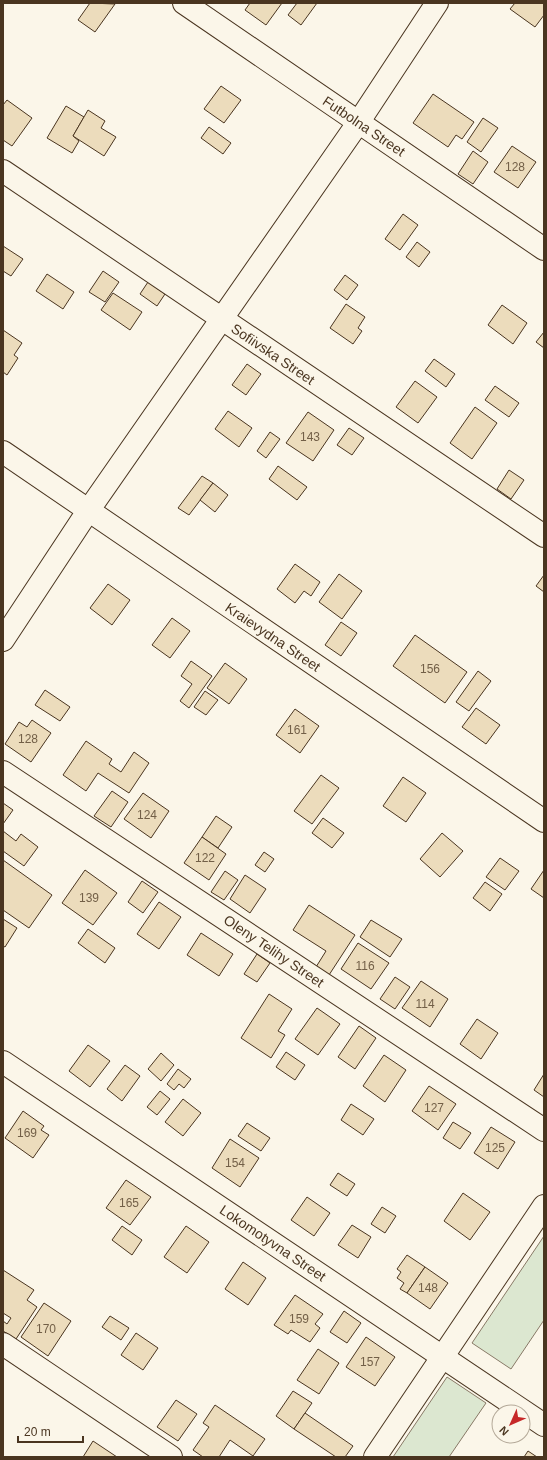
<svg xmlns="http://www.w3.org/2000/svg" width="547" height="1460" font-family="Arial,sans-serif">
<rect width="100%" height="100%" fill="#fbf6e9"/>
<!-- grass -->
<g fill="#dce7d0" stroke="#887966">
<polygon points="544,1236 544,1320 511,1369 472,1343"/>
<polygon points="447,1377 486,1403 449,1457 393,1457"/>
</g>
<!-- building -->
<g fill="#ecdcbc" stroke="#4a3520">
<polygon points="90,3 115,4 95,32 78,20"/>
<polygon points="250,3 282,3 266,25 245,10"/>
<polygon points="297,3 317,3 301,25 288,15"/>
<polygon points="515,3 544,3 544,15 535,27 510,9"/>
<polygon points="221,86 241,100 224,123 204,109"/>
<polygon points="433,94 474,122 462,139 456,135 448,147 413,123"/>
<polygon points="7,100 32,118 12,146 3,140 3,105"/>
<polygon points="66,106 84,117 73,136 79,141 72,153 47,138"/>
<polygon points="88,110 105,121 101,128 116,137 104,156 73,136"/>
<polygon points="483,118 498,128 481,152 467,142"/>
<polygon points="209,127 231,143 223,154 201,138"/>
<polygon points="512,146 536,162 518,188 494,172"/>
<polygon points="473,151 488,162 473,184 458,174"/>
<polygon points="403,214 418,225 400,250 385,239"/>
<polygon points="417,242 430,252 419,267 406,257"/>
<polygon points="3,246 23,259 11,276 3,271"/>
<polygon points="103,271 119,282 105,302 89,292"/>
<polygon points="47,274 74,292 63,309 36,291"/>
<polygon points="345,275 358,285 347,300 334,290"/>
<polygon points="148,282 165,294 157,306 140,294"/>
<polygon points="113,293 142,312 130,330 101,310"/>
<polygon points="346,304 365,317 358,328 362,331 353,344 330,328"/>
<polygon points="502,305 527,323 513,344 488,325"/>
<polygon points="3,330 22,343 14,355 18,358 7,375 3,372"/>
<polygon points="544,332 544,348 536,342"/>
<polygon points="434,359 455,374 446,387 425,371"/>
<polygon points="247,364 261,374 246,395 232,385"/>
<polygon points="415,381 437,397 418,423 396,407"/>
<polygon points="495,386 519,403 509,417 485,400"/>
<polygon points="475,407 497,423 472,459 450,443"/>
<polygon points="228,411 252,428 239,447 215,429"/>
<polygon points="308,412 334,430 313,461 286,443"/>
<polygon points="349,428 364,438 352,455 337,445"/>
<polygon points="270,432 280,439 266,458 257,451"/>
<polygon points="278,466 307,487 297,500 269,479"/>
<polygon points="509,470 524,480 511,499 497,489"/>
<polygon points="202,476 213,483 189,515 178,508"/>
<polygon points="213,483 228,495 215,512 200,500"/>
<polygon points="295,564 320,582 311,596 304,591 295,603 277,589"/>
<polygon points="339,574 362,591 342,619 319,602"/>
<polygon points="544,575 544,592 536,586"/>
<polygon points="108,584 130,600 112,625 90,608"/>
<polygon points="172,618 190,631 170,658 152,645"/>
<polygon points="341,622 357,633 341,656 325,645"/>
<polygon points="415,635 467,672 445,703 393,666"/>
<polygon points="191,661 212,676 189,708 180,701 192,684 181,676"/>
<polygon points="225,663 247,679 229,704 207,688"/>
<polygon points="478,671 491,681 469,711 456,702"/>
<polygon points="45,690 70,707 60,721 35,705"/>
<polygon points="205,691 218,700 206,715 194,707"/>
<polygon points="476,708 500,725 486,744 462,727"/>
<polygon points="295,709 319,726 300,753 276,735"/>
<polygon points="32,720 51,733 31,762 5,744 19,722 27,727"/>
<polygon points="86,741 112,759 109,764 121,772 134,752 149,763 129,793 98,773 86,791 63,775"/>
<polygon points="321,775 339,788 312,824 294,811"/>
<polygon points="403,777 426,793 406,822 383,806"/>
<polygon points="112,791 128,802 111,827 94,816"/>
<polygon points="143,793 169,811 151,838 124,819"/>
<polygon points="3,803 13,810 3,824"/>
<polygon points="216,816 232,827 218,848 202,837"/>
<polygon points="323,818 344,833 332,848 312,833"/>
<polygon points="3,831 16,841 21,834 38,847 24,866 3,851"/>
<polygon points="442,833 463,851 440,877 420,859"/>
<polygon points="202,837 226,854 209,880 184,863"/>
<polygon points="264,852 274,859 265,872 255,865"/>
<polygon points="500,858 519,871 505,890 486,877"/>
<polygon points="3,860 52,895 29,928 3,910"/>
<polygon points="85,870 117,893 93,925 62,903"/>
<polygon points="544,870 544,898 531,889"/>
<polygon points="225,871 238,880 224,900 211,892"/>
<polygon points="245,875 266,889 250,913 230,899"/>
<polygon points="142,881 158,892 143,913 128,902"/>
<polygon points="485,882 502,894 490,911 473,898"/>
<polygon points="159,902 181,917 159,949 137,934"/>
<polygon points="309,905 355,935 329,975 316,967 326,951 293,930"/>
<polygon points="3,919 17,928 5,947 3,946"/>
<polygon points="371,920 402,939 390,957 360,937"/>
<polygon points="88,929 115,948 105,963 78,943"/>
<polygon points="201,933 233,954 219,976 187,955"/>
<polygon points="358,943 389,963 371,989 341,969"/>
<polygon points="257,954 270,963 257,982 244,974"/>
<polygon points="395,977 410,987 395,1009 380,999"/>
<polygon points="421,981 448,999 430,1027 402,1008"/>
<polygon points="269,994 292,1009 278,1031 285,1035 271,1058 241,1038"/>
<polygon points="317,1008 340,1024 318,1055 295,1039"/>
<polygon points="477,1019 498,1033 481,1059 460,1044"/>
<polygon points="359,1026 376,1038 355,1069 338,1057"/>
<polygon points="88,1045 110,1061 90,1087 69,1071"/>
<polygon points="286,1052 305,1065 295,1080 276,1067"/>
<polygon points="161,1053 174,1065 161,1081 148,1069"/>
<polygon points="384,1055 406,1070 385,1102 363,1086"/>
<polygon points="125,1065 140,1076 122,1101 107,1089"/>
<polygon points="178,1069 191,1079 184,1088 179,1084 174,1090 167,1084"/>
<polygon points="544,1074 544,1097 534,1090"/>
<polygon points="429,1086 456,1104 438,1130 412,1111"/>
<polygon points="160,1091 170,1099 157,1115 147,1107"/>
<polygon points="183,1099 201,1113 183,1136 165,1122"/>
<polygon points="351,1104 374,1119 363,1135 341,1120"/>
<polygon points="23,1111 44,1126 41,1130 49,1135 33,1158 5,1138"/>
<polygon points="453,1122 471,1133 460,1149 443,1138"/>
<polygon points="247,1123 270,1138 261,1151 238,1136"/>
<polygon points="491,1127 515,1142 498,1169 474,1153"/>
<polygon points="230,1139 259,1158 240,1187 212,1168"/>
<polygon points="338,1173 355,1184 347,1196 330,1185"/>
<polygon points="126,1180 151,1197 130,1225 106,1208"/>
<polygon points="463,1193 490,1212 470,1240 444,1221"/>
<polygon points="307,1197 330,1213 314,1236 291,1220"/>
<polygon points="382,1207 396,1216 385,1233 371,1224"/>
<polygon points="352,1225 371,1237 358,1258 338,1245"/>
<polygon points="122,1226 142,1240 132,1255 112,1240"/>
<polygon points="186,1226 209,1242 187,1273 164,1257"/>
<polygon points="407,1255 425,1267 407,1293 400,1289 404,1283 397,1278 401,1272 397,1269"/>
<polygon points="243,1262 266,1278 248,1305 225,1289"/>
<polygon points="425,1267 448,1283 430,1309 407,1293"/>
<polygon points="3,1270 34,1290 27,1300 37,1307 16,1339 3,1331 3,1321 7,1324 11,1318 3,1313"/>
<polygon points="295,1295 323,1314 315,1324 320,1328 310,1342 291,1330 288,1334 274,1325"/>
<polygon points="44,1303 71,1321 48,1356 21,1337"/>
<polygon points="344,1311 361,1323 347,1343 330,1332"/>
<polygon points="110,1316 129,1328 121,1340 102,1327"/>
<polygon points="136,1333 158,1348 143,1370 121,1355"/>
<polygon points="366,1337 395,1357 375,1386 346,1367"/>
<polygon points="318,1349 339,1363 319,1394 297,1380"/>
<polygon points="293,1391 312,1403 294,1429 276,1416"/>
<polygon points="176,1400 197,1414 178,1441 157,1427"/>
<polygon points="215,1405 265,1439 253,1456 230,1440 219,1457 203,1457 193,1450 209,1427 203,1423"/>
<polygon points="305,1413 353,1446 345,1457 336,1457 294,1429"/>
<polygon points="93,1441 117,1457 83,1457"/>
<polygon points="528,1451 537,1457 524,1457"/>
</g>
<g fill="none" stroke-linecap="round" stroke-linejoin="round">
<defs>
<g id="minor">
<polyline points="184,3 544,249"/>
<polyline points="3,171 544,536"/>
<polyline points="3,452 544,821"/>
<polyline points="3,640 88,511 358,123 437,3"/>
<polyline points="3,772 544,1130"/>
<polyline points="3,1062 544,1425"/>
<polyline points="3,1344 171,1457"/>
<polyline points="375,1457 544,1206"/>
</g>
</defs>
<!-- minor casing -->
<use href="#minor" stroke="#4a3520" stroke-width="24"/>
<!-- minor -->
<use href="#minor" stroke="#fbf6e9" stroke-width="22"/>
</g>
<g text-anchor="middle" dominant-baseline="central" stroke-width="3" stroke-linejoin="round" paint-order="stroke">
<!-- number labels -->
<g font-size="12" fill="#725f47">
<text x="515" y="167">128</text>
<text x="310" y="437">143</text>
<text x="430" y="669">156</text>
<text x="297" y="730">161</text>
<text x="28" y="739">128</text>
<text x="147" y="815">124</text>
<text x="205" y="858">122</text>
<text x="89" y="898">139</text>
<text x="365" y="966">116</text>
<text x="425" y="1004">114</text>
<text x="434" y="1108">127</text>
<text x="27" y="1133">169</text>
<text x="495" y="1148">125</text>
<text x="235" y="1163">154</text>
<text x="129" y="1203">165</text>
<text x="428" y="1288">148</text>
<text x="299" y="1319">159</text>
<text x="46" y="1329">170</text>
<text x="370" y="1362">157</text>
</g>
<!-- street labels -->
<g font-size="14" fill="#4a3520" stroke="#fbf6e9">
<text transform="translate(364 126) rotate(34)">Futbolna Street</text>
<text transform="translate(273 354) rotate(34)">Sofiivska Street</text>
<text transform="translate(273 637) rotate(34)">Kraievydna Street</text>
<text transform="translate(274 951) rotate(34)">Oleny Telihy Street</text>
<text transform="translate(273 1243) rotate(34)">Lokomotyvna Street</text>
</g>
</g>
<!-- border -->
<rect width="547" height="1460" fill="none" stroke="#4a3520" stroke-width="8"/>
<!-- north arrow -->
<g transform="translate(511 1424) rotate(225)"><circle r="19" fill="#fbf6e9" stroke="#b4a999"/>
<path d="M0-3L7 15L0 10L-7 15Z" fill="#c62828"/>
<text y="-6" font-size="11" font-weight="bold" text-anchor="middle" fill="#4a3520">N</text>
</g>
<!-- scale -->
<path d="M18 1436v6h65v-6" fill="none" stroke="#4a3520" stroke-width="2"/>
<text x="24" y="1436" font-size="12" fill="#4a3520" stroke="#fbf6e9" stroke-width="3" paint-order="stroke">20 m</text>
</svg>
